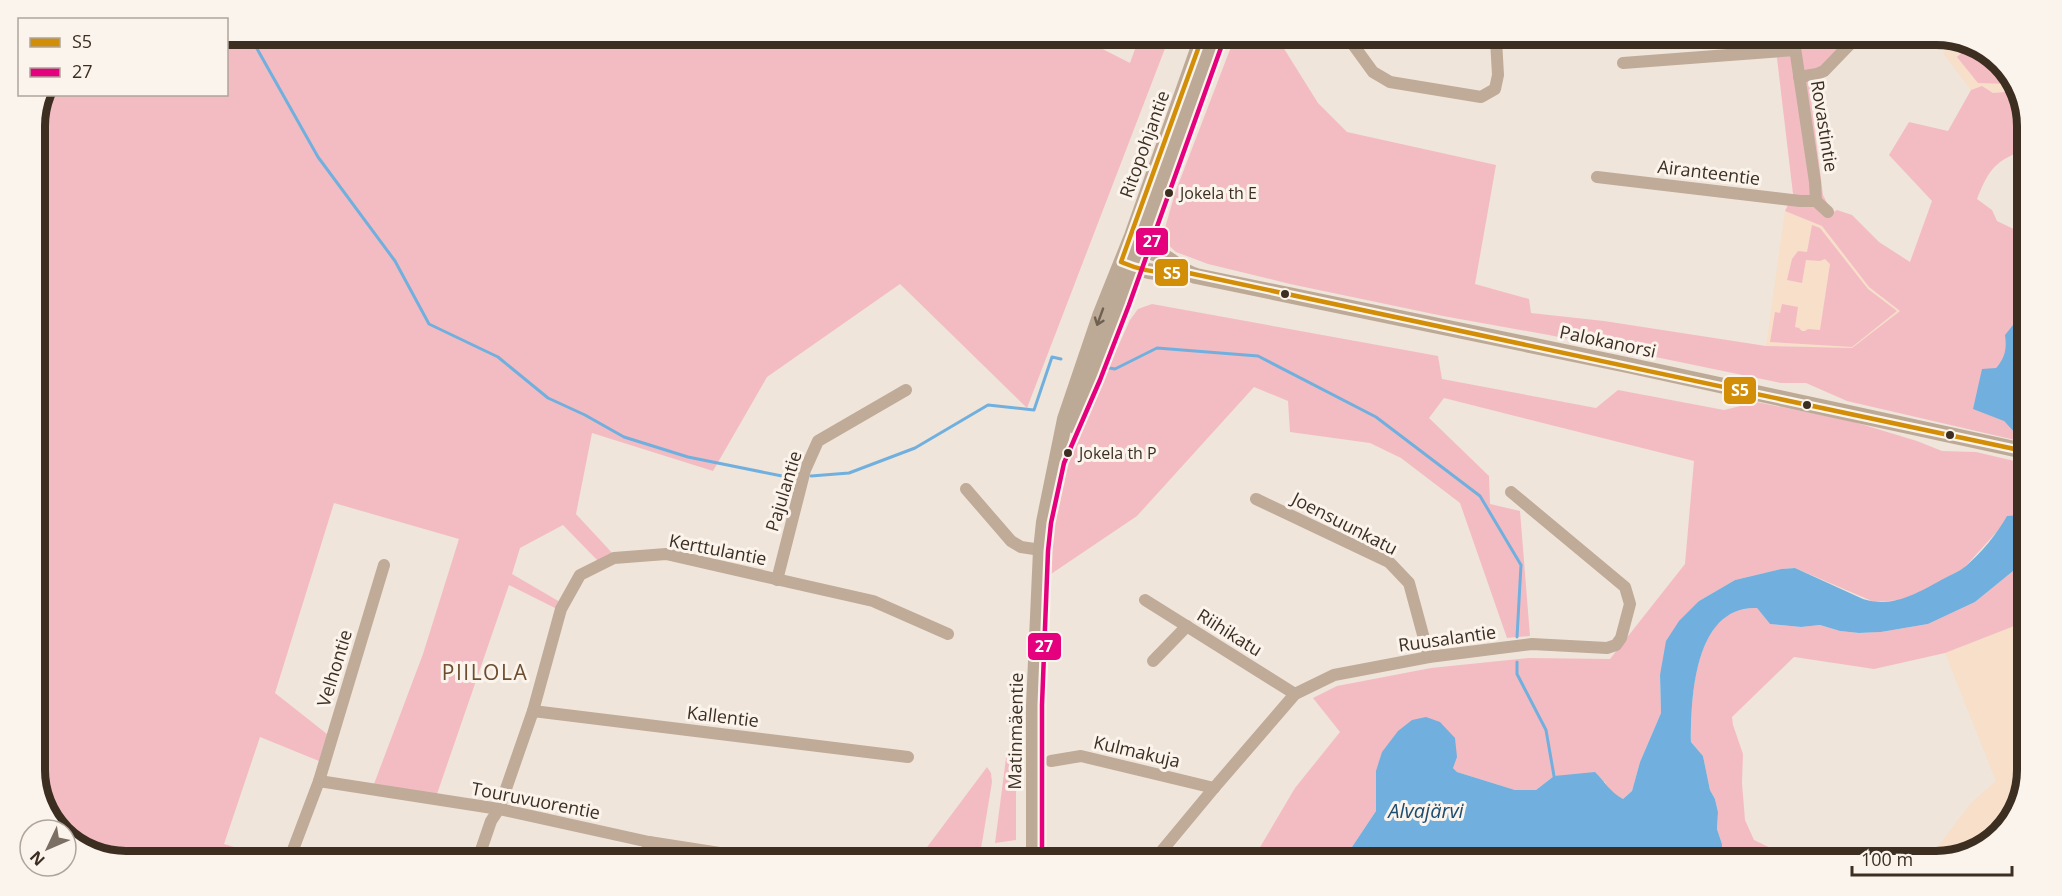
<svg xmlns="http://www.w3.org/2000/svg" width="2062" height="896" font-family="'Open Sans',sans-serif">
<rect width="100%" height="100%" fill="#f0e5da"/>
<!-- built -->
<g fill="#f7dfc9">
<polygon points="1950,41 1971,41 2009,70 2017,91 1993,93 1982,86 1971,90 1943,53 1953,45"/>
<polygon points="1785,211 1822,226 1869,287 1900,311 1852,348 1766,346"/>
<polygon points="2022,623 2021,805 1987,846 1937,861 1927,861 1971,803 1996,781 1945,653"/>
</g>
<!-- green -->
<g fill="#f3bcc3">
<polygon points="227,35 1081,38 1130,63 1139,38 1169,38 1027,408 900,284 767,377 713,471 592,433 576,514 614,555 600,563 563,525 520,548 512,574 560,602 557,609 509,585 437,794 374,784 423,654 459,539 334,503 275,693 327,734 319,761 260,737 224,844 261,855 91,855 66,835 66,830 59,830 53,826 35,777 35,120 46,95 226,94"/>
<path d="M1234,39H1278L1318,103L1347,132L1496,165L1475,284L1529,299L1531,313L1604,321L1766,346L1852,348L1900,311L1869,287L1822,226L1785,211L1793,194L1775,41H1856L1810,92L1823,195L1832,213L1837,210L1852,215L1879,242L1910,262L1932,201L1889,155L1909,122L1948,131L1971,90L1982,86L1993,93L2017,91L2027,120V148C1995,162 1990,167 1977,199L1992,210L1997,221L2026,235L2025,310L2016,323L2003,360L1996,368L2004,421L2014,432L2015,440L1847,401L1806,383H1781L1549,335L1443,316L1290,284L1208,264L1176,252L1166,243L1163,235L1175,193Z"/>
<polygon points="1973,43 2007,84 1978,83 1957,57"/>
<polygon points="1812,225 1820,228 1868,289 1897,311 1852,347 1770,342 1775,312 1780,313 1782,304 1798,307 1795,327 1799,328 1802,331 1805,331 1808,329 1820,330 1830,264 1825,259 1820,261 1806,260 1802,283 1787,280 1792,259 1798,251 1807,252"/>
<polygon points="1152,304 1438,356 1442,379 1596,408 1618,390 1724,410 1757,402 1851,421 1917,441 1942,451 1976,452 2019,462 2023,504 2017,515 2007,516 2002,526 1964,568 1923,591 1901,600 1874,602 1795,568 1781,569 1735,580 1699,601 1660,675 1661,713 1640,762 1632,791 1623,799 1610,792 1605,782 1554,776 1536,790 1515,790 1457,772 1453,768 1376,771 1376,811 1348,853 1348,859 1253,859 1295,788 1340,732 1313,698 1337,686 1431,668 1529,658 1610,659 1685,564 1694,461 1444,398 1429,418 1489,476 1490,504 1520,511 1530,636 1507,638 1460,503 1401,458 1370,443 1290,432 1288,401 1254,387 1137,516 1051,574 1051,523 1067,459 1130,320 1138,309"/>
<path d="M2025,352L2024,414C2016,396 2006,367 2025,352Z"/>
<path d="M2023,563L2022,623L1945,653L1874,669L1794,657L1732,717L1733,725L1743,754L1742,783L1745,820L1754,840L1798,861H1722V844L1717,829L1718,812L1715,799L1710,790L1703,756L1691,742C1691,697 1694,606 1757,608L1770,624L1801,627L1820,625L1840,631L1859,633L1881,632L1928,624L1975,602Z"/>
<polygon points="1006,758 1016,758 1016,840 995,843"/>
<polygon points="987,767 991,773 992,782 981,849 953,858 919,858"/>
</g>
<!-- water -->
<path fill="#71b0de" d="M2025,310V352L2021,355L2015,367L2014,387L2024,414L2023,563L1975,602L1928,624L1881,632L1859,633L1840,631L1820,625L1801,627L1770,624L1757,608C1694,606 1691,698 1691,742L1703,756L1710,790L1715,799L1718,812L1717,829L1722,844V861L1348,859V853L1376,811V771L1382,752L1398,731L1412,720L1426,717L1440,722L1455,738L1457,757L1453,768L1457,772L1515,790H1536L1554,776L1595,772C1606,783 1609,791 1623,799L1632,791L1640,762L1661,713L1660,675L1666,641L1679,621L1699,601L1735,580L1781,569L1795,568L1863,599C1893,609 1919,592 1945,578C1952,574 1960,571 1966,566C1981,553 1997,534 2007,516L2017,515L2023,504L2014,432L2004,421L1973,409L1982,369L1996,368C2005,358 2007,349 2005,335Z"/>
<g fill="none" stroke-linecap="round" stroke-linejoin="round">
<!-- stream -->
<g stroke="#71b0de" stroke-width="3">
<polyline points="248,35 251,38 318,157 395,261 429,324 498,357 548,398 585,415 624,437 688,457 782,476 794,476"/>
<polyline points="1104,367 1115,369 1157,348 1258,356 1376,417 1480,496 1521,565 1517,637"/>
<polyline points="811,476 849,473 915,448 988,405 1034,410 1052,357 1061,359"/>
<polyline points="1517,662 1517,674 1546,730 1554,776"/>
</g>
<!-- street -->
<g stroke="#bfab98" stroke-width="12">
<polyline points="1349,39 1373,72 1390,82 1481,97 1495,89 1498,75 1496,40"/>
<polyline points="1794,41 1815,182 1816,201 1828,212"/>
<polyline points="1623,63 1795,50"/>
<polyline points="1799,77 1817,74 1824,71 1853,41"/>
<polyline points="1597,177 1800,201 1816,201"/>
<polyline points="966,489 1011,541 1021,547 1041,550"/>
<polyline points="1256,499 1389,562 1409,583 1429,657"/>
<polyline points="777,580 805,470 818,441 906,390"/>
<polyline points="1145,600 1295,694"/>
<polyline points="1153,661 1187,626"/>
<polyline points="533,711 908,757"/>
<polyline points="1051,761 1081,756 1214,788"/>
<polyline points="319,781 499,809 649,842 745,857"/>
<polyline points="291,855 319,781 384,565"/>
<polyline points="479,856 491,821 499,809 533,711 561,609 580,575 614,558 666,554 873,601 948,634"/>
<polyline points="646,857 649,842"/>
<polyline points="986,858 995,856 1034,857"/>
<polyline points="1155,859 1214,788 1295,694 1334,675 1429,657 1532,644 1607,648 1616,645 1621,638 1630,604 1625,587 1511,492"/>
</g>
<!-- secondary -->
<g stroke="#bdaa96" stroke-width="16">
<path d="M1129,244C1141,249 1155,252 1166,258C1178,265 1183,272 1196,276L1627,365L2024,451"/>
<path d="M1126,264C1145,272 1163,275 1184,272"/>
<polyline points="1073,425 1122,302 1216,39"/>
<polyline points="1034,858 1034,705 1041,550 1044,522 1065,419 1100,316 1132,236 1202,38"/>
</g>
<defs>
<path id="bus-1" d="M1202,38L1121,262C1142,271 1161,275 1184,272L2024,451"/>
<polyline id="bus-2" points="1042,858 1042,705 1048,551 1051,523 1064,463 1100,380 1129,305 1223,42"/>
</defs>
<!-- bus-1 casing -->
<use href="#bus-1" stroke="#fbf4ed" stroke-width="9"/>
<!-- bus-2 casing -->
<use href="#bus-2" stroke="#fbf4ed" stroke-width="9"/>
<!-- bus-1 -->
<use href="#bus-1" stroke="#d28e07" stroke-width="4.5"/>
<!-- bus-2 -->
<use href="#bus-2" stroke="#e5007d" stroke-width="4.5"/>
</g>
<!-- one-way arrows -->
<defs><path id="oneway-shaft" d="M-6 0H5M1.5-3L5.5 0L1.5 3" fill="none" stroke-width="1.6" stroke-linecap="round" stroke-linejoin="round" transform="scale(1.5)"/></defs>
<use stroke="#706050" href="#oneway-shaft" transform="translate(1100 317) rotate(110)"/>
<!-- markers -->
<g fill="#3c2e21" stroke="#fbf4ed" stroke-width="2">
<circle cx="1169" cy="193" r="5"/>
<circle cx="1285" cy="294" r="5"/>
<circle cx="1807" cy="405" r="5"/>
<circle cx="1950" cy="435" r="5"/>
<circle cx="1068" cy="453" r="5"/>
</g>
<g text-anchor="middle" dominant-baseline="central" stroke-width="6" stroke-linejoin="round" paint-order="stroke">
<!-- bus labels -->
<g font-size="16" fill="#3c2e21" stroke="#fbf4ed" text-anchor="start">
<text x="1180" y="193">Jokela th E</text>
<text x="1079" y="453">Jokela th P</text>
</g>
<!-- street labels -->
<g font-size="18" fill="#3c2e21" stroke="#fbf4ed">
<text transform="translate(1825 126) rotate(81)">Rovastintie</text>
<text transform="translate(1144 144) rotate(-70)">Ritopohjantie</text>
<text transform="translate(1709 172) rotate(7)">Airanteentie</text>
<text transform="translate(1608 341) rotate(12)">Palokanorsi</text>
<text transform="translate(783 491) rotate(-73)">Pajulantie</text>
<text transform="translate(1345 523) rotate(27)">Joensuunkatu</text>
<text transform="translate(718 549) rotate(11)">Kerttulantie</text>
<text transform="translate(1230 632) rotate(32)">Riihikatu</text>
<text transform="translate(1447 638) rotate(-8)">Ruusalantie</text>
<text transform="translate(334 668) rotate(-73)">Velhontie</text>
<text transform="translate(723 716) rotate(7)">Kallentie</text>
<text transform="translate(1015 731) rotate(-89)">Matinmäentie</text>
<text transform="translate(1137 751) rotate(13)">Kulmakuja</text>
<text transform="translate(536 800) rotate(11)">Touruvuorentie</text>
</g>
<!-- water labels -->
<g font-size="20" font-style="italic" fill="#1c4d70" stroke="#fbf4ed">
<text x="1426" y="810">Alvajärvi</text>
</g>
<!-- quarter labels -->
<g font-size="21" letter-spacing="1.5" fill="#6c4d2f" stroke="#fbf4ed">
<text x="485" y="672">PIILOLA</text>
</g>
</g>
<!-- crop -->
<path d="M0 0H2062V896H0ZM126 45H1936A81 81 0 0 1 2017 126V770A81 81 0 0 1 1936 851H126A81 81 0 0 1 45 770V126A81 81 0 0 1 126 45Z" fill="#fbf4ed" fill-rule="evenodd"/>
<path fill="none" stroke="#3c2e21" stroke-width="8" d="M126 45H1936A81 81 0 0 1 2017 126V770A81 81 0 0 1 1936 851H126A81 81 0 0 1 45 770V126A81 81 0 0 1 126 45Z"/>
<g stroke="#fbf4ed" stroke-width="2">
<rect x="1135" y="227" width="34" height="29" rx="6" fill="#e5007d"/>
<rect x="1154" y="258" width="35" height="29" rx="6" fill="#d28e07"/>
<rect x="1723" y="376" width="34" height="29" rx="6" fill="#d28e07"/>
<rect x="1027" y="632" width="35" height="29" rx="6" fill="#e5007d"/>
</g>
<g font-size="16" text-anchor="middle" font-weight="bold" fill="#fff">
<text x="1152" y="247">27</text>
<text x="1172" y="279">S5</text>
<text x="1740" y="396">S5</text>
<text x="1044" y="652">27</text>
</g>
<!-- legend -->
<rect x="18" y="18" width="210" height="78" fill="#fbf4ed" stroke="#afa59b" stroke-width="1.5"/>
<rect x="30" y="38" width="30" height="9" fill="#d28e07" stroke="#afa59b" stroke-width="1.5"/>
<text x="72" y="48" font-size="18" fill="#3c2e21">S5</text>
<rect x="30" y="68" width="30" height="9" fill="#e5007d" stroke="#afa59b" stroke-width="1.5"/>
<text x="72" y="78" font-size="18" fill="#3c2e21">27</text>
<!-- north arrow -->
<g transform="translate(48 848) rotate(226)"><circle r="28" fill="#fbf4ed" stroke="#afa59b" stroke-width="1.5"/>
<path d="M0-4.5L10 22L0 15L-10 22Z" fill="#7b6e62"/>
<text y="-9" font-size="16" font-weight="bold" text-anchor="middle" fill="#3c2e21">N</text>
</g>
<!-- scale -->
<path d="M1852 866v9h160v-9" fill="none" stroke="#3c2e21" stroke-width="3"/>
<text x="1861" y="866" font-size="18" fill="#3c2e21" stroke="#fbf4ed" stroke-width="4.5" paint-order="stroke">100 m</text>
</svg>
